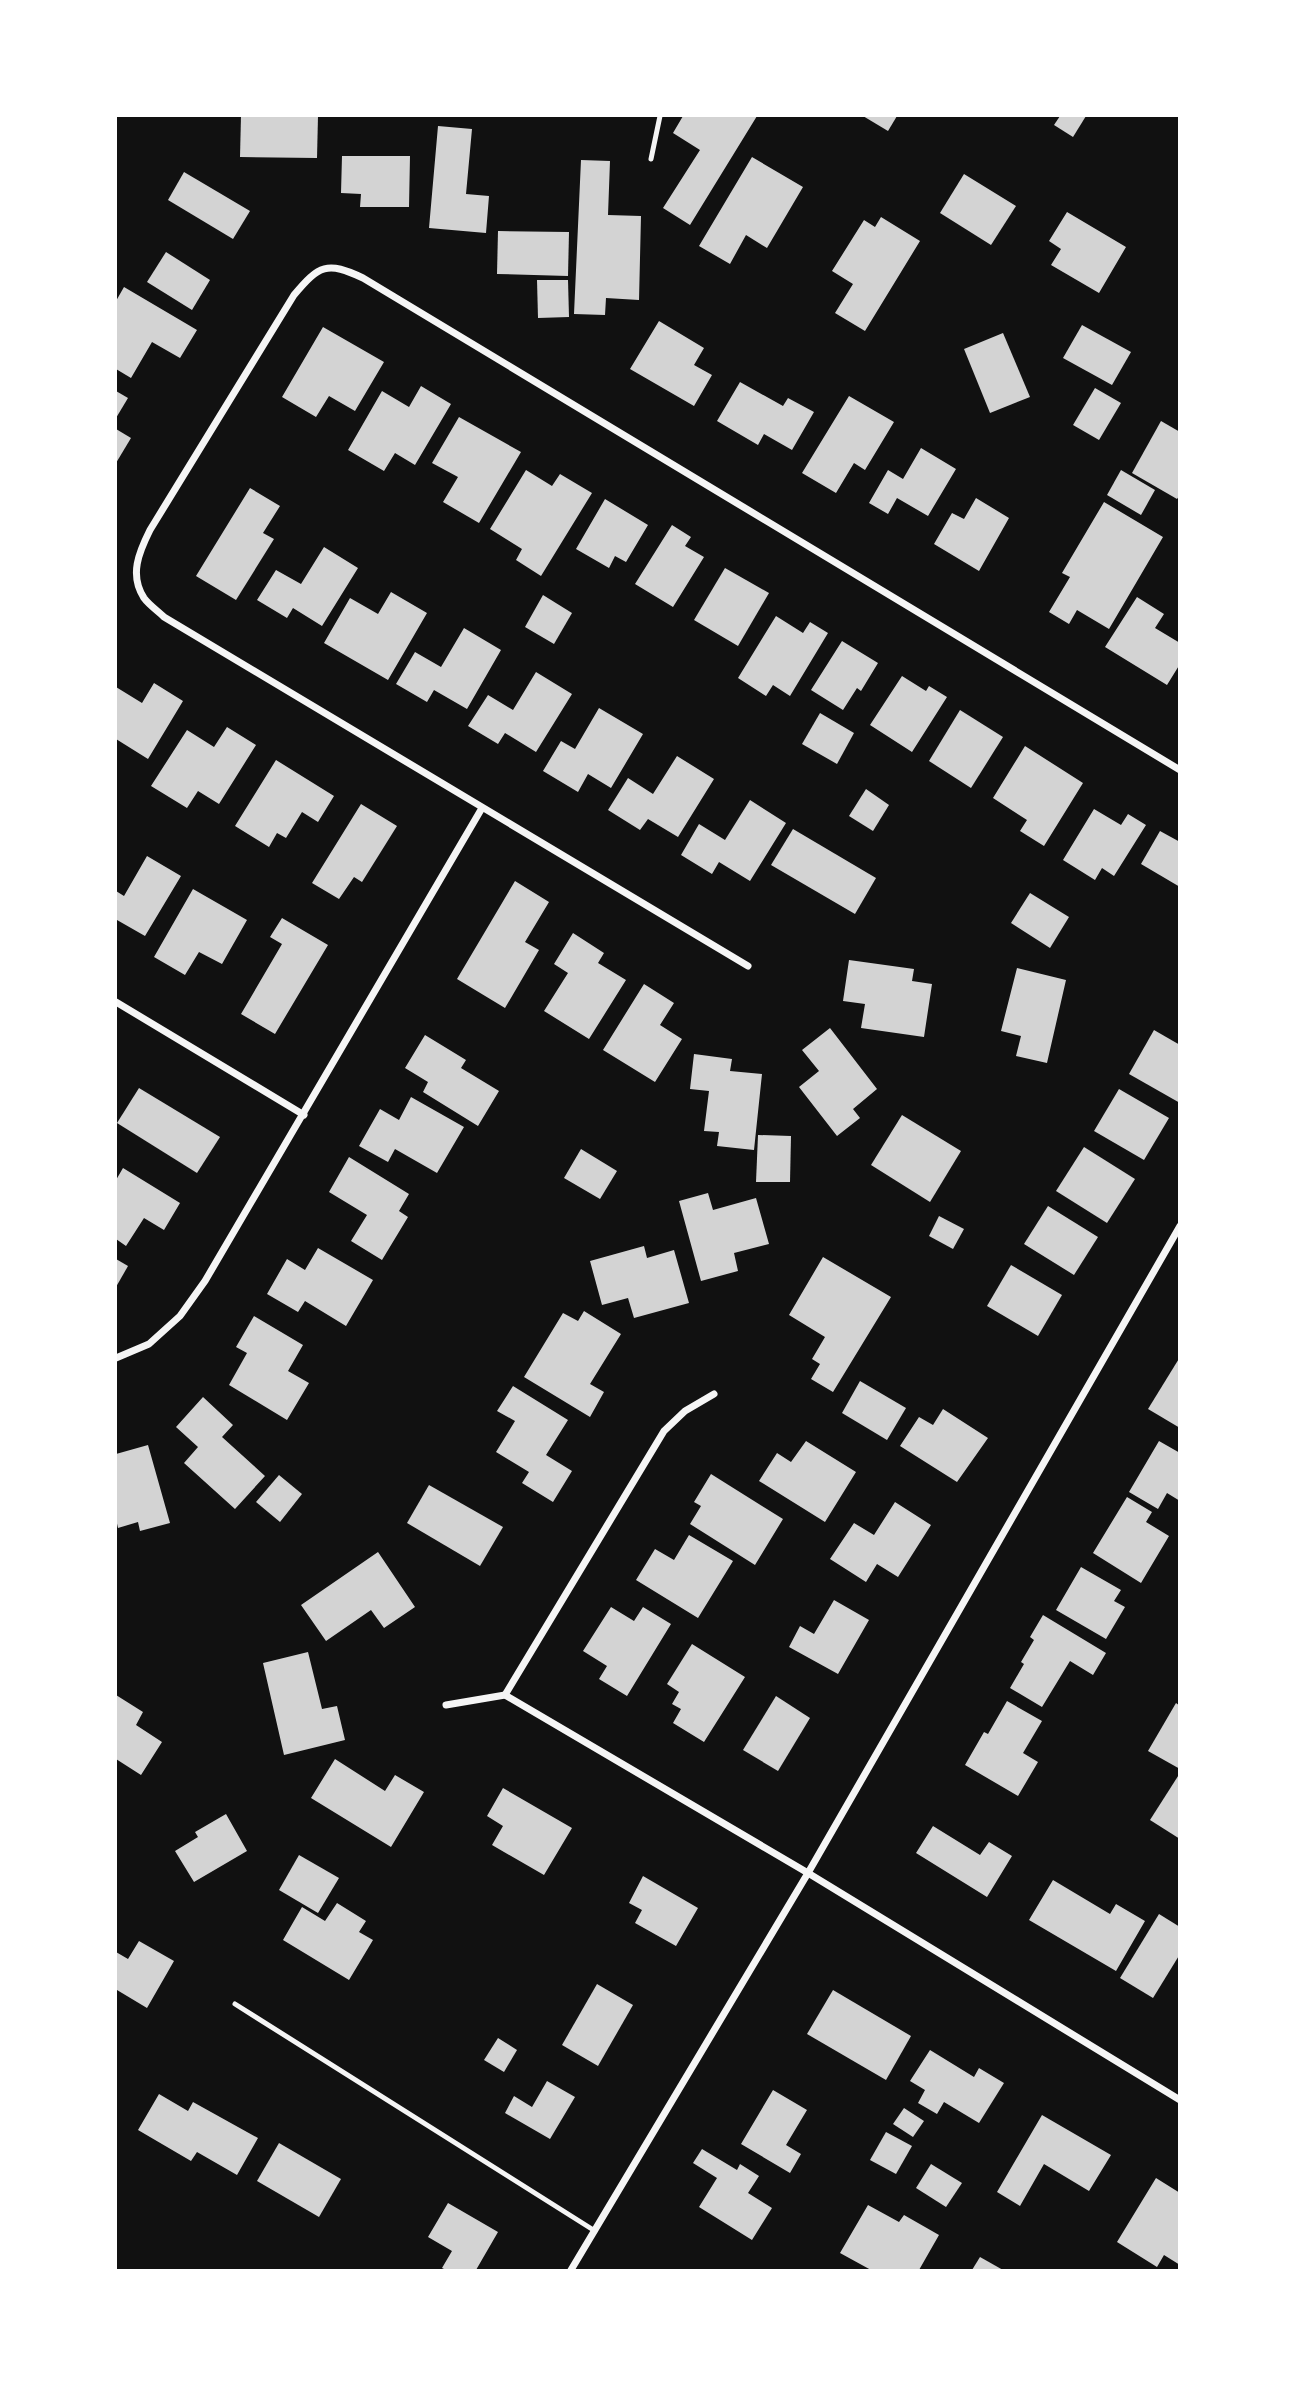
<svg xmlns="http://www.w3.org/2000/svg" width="1295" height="2386" font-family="Lato,sans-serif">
<rect width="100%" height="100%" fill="#111"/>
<!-- building -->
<g fill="#d3d3d3">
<polygon points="241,116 318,116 317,158 240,157"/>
<polygon points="683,116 757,116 690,225 663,208 700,150 673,133"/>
<polygon points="863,116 897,116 888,131"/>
<polygon points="1060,116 1086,116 1073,137 1054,125"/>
<polygon points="438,126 472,129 466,194 489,196 486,233 429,228"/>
<polygon points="342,156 410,156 409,207 360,207 361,194 341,193"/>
<polygon points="752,157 803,187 767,248 746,235 730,264 699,246"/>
<polygon points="581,160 610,161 608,215 641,216 639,300 606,298 605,315 574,314"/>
<polygon points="184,172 250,211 233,239 168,200"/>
<polygon points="964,174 1016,206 991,245 940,213"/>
<polygon points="1067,212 1126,247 1099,293 1051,265 1061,249 1049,241"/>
<polygon points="881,217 920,241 865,331 835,313 853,284 832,271 864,220 875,227"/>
<polygon points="498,231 569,232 568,276 497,274"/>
<polygon points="166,252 210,280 192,310 147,282"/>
<polygon points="537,280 568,280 569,317 538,318"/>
<polygon points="124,287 197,330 180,358 152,342 131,378 116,369 116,301"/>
<polygon points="659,321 704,348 694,365 712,375 694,406 630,369"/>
<polygon points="1082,325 1131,352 1112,385 1063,358"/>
<polygon points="323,327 384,362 355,411 329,396 316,417 282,397"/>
<polygon points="1003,333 1030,397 990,413 964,349"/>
<polygon points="740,382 783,406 788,398 814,412 792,450 764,434 758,445 717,421"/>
<polygon points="421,386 451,404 415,465 395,453 384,471 348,450 382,391 409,407"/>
<polygon points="1095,388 1121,403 1099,440 1073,425"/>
<polygon points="116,391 128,398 116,418"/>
<polygon points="849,396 894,422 865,470 854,463 836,493 802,473"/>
<polygon points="459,417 521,452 479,523 443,502 458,477 432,463"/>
<polygon points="1161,421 1180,432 1180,495 1177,499 1132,473"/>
<polygon points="116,429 131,438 116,463"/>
<polygon points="921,448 956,469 928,516 897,498 888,514 869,503 888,470 903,479"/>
<polygon points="526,470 552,486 560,474 592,493 541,576 516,560 522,549 490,529"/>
<polygon points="1121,470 1155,490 1141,515 1107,495"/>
<polygon points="250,488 280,506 263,533 274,539 236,600 196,576"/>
<polygon points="976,498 1009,518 979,571 934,544 952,513 964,519"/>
<polygon points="605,499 648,525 626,562 615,556 609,568 576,549"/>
<polygon points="1104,502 1163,537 1109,629 1077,610 1069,624 1049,612 1070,577 1062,573"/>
<polygon points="672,525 691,537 685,546 704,557 673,607 635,584"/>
<polygon points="324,547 358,568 322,626 293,608 287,618 257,600 276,570 301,584"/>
<polygon points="725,568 769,593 738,646 694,620"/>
<polygon points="391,592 427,613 388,680 324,643 350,598 378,614"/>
<polygon points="543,595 572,613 554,644 525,627"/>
<polygon points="1137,597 1164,614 1155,628 1180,643 1180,664 1167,685 1105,647"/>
<polygon points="776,616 803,633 810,622 828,633 790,696 773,685 766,696 738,678"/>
<polygon points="464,628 501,650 467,709 434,690 427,702 396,684 415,652 441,667"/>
<polygon points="842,641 878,663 861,691 857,688 843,710 811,690"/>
<polygon points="536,672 572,694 536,752 505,733 498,744 468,726 488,695 513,710"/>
<polygon points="902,676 926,691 929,686 947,697 912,752 870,725"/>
<polygon points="154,683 183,701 148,759 116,739 116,687 142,703"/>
<polygon points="599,708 643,734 611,788 588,774 578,792 543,771 561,741 575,749"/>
<polygon points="960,710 1003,737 971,788 929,761"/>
<polygon points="820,713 854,733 837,764 802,744"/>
<polygon points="227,727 256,745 219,804 198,791 187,808 151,786 187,730 214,747"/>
<polygon points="1025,746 1083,783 1044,846 1020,831 1027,820 993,798"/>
<polygon points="677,756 714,779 678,837 648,819 640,830 608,810 628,778 653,794"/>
<polygon points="276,760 334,796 318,822 302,812 286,838 277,833 269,847 235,826"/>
<polygon points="866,789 889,805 873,831 849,816"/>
<polygon points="750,800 786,823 750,881 719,862 712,874 681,855 699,824 725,840"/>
<polygon points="361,804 397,826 362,882 354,877 339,899 312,883"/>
<polygon points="1094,809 1121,825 1128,814 1146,825 1114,876 1102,868 1095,880 1063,860"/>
<polygon points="793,829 876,878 855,914 771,865"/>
<polygon points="1160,831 1180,842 1180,887 1141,864"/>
<polygon points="147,856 181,876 145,936 117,920 116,923 116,891 124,896"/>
<polygon points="515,881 549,902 525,942 539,950 505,1008 457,979"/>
<polygon points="193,889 247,920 222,964 199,952 185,975 154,957"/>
<polygon points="1030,893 1069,917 1050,948 1011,923"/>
<polygon points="282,918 328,945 275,1034 241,1014 282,944 270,937"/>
<polygon points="573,933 604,953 598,963 626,980 589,1039 544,1011 568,973 554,964"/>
<polygon points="849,960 914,969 912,981 932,984 924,1037 861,1028 865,1004 843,1001"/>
<polygon points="1017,968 1066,980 1047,1063 1016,1056 1021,1036 1001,1031"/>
<polygon points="644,984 674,1003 660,1025 682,1039 655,1082 603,1050"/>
<polygon points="830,1028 877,1089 853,1109 860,1118 837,1136 799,1087 819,1071 802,1050"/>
<polygon points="1154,1030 1180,1045 1180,1103 1129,1074"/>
<polygon points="425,1035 466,1060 461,1068 499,1091 478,1126 423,1092 428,1082 405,1068"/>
<polygon points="694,1054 732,1059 730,1071 762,1074 754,1150 717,1146 719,1132 704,1131 709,1091 690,1089"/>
<polygon points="139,1088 220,1137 197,1173 117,1123"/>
<polygon points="1119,1089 1169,1118 1144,1160 1094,1131"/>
<polygon points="411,1097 464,1127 437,1173 395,1149 388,1162 359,1146 380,1109 399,1120"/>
<polygon points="902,1115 961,1151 930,1202 871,1165"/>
<polygon points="758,1135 791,1136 790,1182 756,1182"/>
<polygon points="1084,1147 1135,1179 1107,1223 1056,1191"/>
<polygon points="581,1149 617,1171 600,1199 564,1178"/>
<polygon points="349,1157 409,1194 399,1211 408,1217 382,1260 351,1241 367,1215 329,1192"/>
<polygon points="123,1168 180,1203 164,1230 144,1218 126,1246 116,1239 116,1180"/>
<polygon points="708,1193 713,1210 756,1198 769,1244 734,1253 738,1271 701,1281 679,1201"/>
<polygon points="1048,1206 1098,1237 1074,1275 1024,1244"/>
<polygon points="939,1216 964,1229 953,1249 929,1236"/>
<polygon points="644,1246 647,1258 674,1250 689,1303 634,1318 628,1298 602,1305 590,1261"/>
<polygon points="318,1248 373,1280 346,1326 305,1301 298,1312 267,1294 287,1259 305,1270"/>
<polygon points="823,1257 891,1297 833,1392 811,1379 820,1364 812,1359 825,1337 789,1315"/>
<polygon points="116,1259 128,1266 116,1287"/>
<polygon points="1011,1265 1062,1295 1038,1336 987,1306"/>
<polygon points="584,1311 621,1334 590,1384 604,1392 590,1417 524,1377 563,1313 578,1321"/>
<polygon points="254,1316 303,1345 288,1371 309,1383 287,1420 229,1385 247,1353 236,1347"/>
<polygon points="1180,1357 1180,1428 1148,1409"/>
<polygon points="860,1381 906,1408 887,1440 842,1413"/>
<polygon points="513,1386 568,1420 546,1455 572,1471 553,1502 522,1483 529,1472 496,1452 515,1421 497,1411"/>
<polygon points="203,1397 233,1425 222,1437 265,1476 235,1509 184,1463 198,1447 176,1427"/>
<polygon points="943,1409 988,1438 957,1482 900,1446 919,1417 933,1425"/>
<polygon points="806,1441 856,1472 825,1522 759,1481 777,1453 791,1462"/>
<polygon points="1159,1441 1180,1453 1180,1501 1167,1493 1158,1509 1129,1492"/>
<polygon points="148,1445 170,1523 140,1531 138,1522 118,1528 116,1519 116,1454"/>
<polygon points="711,1474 783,1519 755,1565 690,1524 701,1506 694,1502"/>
<polygon points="279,1475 302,1494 280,1522 256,1502"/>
<polygon points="429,1485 503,1527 480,1566 407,1523"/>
<polygon points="1127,1497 1152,1512 1146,1522 1169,1536 1141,1583 1093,1553"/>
<polygon points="895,1502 931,1525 898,1577 877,1564 866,1582 830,1559 854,1523 874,1535"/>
<polygon points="689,1535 733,1561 698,1618 636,1580 655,1549 674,1560"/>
<polygon points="378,1552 415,1607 384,1628 371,1610 326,1641 301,1605"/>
<polygon points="1081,1567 1121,1590 1114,1601 1125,1607 1106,1639 1056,1610"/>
<polygon points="834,1600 869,1620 838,1674 789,1647 800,1626 814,1634"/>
<polygon points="611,1607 634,1621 643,1607 671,1624 627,1696 599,1679 607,1666 583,1651"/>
<polygon points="1043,1615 1106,1653 1093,1675 1070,1661 1042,1707 1010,1688 1024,1664 1021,1662 1034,1640 1030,1637"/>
<polygon points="692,1644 745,1677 704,1742 673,1723 681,1709 672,1704 679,1692 667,1684"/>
<polygon points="308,1652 322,1709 337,1706 345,1740 284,1755 263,1663"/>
<polygon points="116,1695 143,1712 136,1725 162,1742 141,1775 116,1759"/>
<polygon points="776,1696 810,1718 778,1771 743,1750"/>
<polygon points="1007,1701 1042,1721 1023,1753 1038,1762 1018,1796 965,1765 984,1732 988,1734"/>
<polygon points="1176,1703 1180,1706 1180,1769 1148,1751"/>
<polygon points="335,1759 385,1791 395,1775 424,1792 391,1847 311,1798"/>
<polygon points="1180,1773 1180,1839 1150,1820"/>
<polygon points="503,1788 572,1828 544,1875 492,1845 503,1826 487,1816"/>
<polygon points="226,1814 247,1851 194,1882 175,1851 198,1837 195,1832"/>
<polygon points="933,1826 980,1855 989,1842 1012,1856 987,1897 916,1853"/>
<polygon points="299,1855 339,1878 318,1913 279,1890"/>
<polygon points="643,1876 698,1908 676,1946 635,1923 642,1910 629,1903"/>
<polygon points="1053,1880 1110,1914 1116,1904 1145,1921 1116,1971 1029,1920"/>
<polygon points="337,1903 366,1921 359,1932 373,1940 349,1980 283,1940 302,1907 325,1921"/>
<polygon points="1159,1914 1180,1927 1180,1954 1153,1998 1120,1978"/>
<polygon points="139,1941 174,1961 147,2008 117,1990 116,1993 116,1952 128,1959"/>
<polygon points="597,1984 633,2005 598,2066 562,2045"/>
<polygon points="833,1990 911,2036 886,2080 807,2034"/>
<polygon points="498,2038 517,2050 504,2072 484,2060"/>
<polygon points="930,2050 974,2077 979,2068 1004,2083 979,2123 944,2102 937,2114 918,2103 925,2090 910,2081"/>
<polygon points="547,2081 575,2097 550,2139 505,2113 514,2096 532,2107"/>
<polygon points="773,2090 807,2110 786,2145 801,2154 790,2173 741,2144"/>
<polygon points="159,2094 188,2111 193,2102 258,2138 237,2175 197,2152 191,2161 138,2130"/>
<polygon points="904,2108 924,2121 913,2137 893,2124"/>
<polygon points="1042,2115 1111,2155 1089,2191 1044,2164 1020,2206 997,2192"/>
<polygon points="886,2132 912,2146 896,2174 870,2160"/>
<polygon points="279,2143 341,2179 319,2217 257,2181"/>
<polygon points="702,2149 737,2170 740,2164 759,2176 748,2193 772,2208 752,2240 699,2207 717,2178 693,2163"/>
<polygon points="931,2164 962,2183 946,2207 916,2188"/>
<polygon points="1156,2178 1180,2193 1180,2265 1164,2255 1157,2267 1117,2242"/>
<polygon points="448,2203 498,2232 476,2270 446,2270 442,2268 452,2251 428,2237"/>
<polygon points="868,2205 899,2222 904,2215 939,2235 919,2270 871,2270 840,2253"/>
<polygon points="980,2257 1003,2270 972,2270"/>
</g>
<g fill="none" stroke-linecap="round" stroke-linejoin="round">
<!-- service -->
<g stroke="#f5f5f5" stroke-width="5">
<polyline points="651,159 660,116"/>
<polyline points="235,2004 595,2231"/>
</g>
<!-- minor -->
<g stroke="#f5f5f5" stroke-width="7">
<path d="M748,966L164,617C158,611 149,605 144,598C129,575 139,552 150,530L294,295C319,265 327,261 363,278L1180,770"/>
<polyline points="116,1002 304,1115"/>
<polyline points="116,1358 149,1344 180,1316 205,1281 482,808"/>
<polyline points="505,1695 664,1431 685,1411 714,1394"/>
<polyline points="446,1705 505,1695 808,1873 1180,2100"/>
<polyline points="571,2270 808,1873 1180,1226"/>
</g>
</g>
<!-- border -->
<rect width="1295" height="2386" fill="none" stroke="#ffffff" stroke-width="234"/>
</svg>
